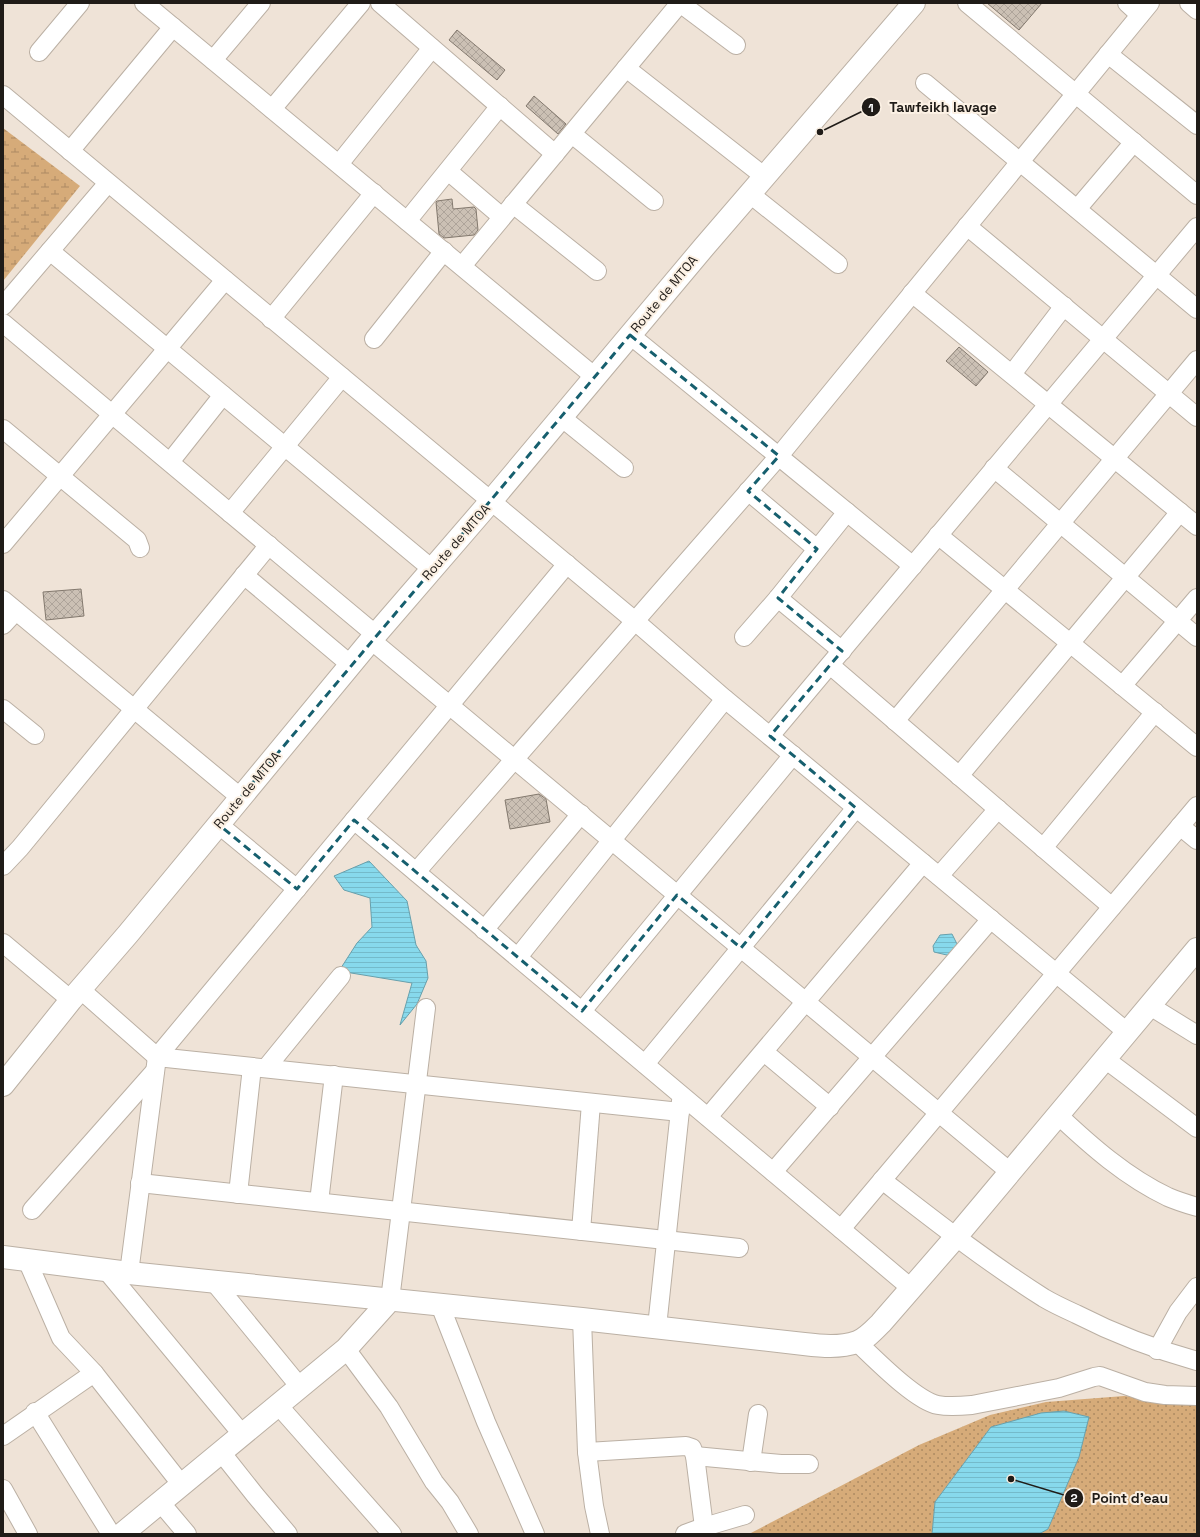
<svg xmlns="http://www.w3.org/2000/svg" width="1200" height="1537" font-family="'Space Grotesk',sans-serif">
<defs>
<pattern id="grass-dots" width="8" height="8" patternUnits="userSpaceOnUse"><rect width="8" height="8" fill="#d6ab79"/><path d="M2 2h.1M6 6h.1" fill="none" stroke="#ad8a62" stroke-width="1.8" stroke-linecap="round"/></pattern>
<pattern id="wetland-marsh" width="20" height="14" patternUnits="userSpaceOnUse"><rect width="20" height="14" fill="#d6ab79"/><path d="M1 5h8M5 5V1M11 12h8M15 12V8" fill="none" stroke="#ad8a62"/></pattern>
<pattern id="water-rules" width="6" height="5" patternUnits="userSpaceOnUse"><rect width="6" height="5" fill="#87d9ec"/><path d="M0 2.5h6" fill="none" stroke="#74baca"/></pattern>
<pattern id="building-cross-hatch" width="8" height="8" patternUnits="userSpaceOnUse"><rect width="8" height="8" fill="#cbc0b4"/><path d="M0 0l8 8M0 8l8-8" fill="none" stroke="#aea49a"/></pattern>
</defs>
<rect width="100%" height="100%" fill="#efe3d7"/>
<!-- grass -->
<polygon fill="url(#grass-dots)" points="1124,1396 1197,1402 1197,1534 1039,1534 1048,1529 1079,1457 1088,1417 1064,1411 991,1427 935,1502 932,1534 749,1534 919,1445 990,1415 1046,1402"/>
<!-- wetland -->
<polygon fill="url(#wetland-marsh)" points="3,128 80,186 3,281"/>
<!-- water -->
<g fill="url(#water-rules)" stroke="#68a0ac">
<polygon points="369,861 407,901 416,945 426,961 428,978 417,1004 400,1025 412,983 339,971 357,943 372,927 370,898 344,890 334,876"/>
<polygon points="952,934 957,944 951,956 934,952 933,946 940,935"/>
<polygon points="1064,1411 1089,1417 1079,1457 1048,1529 1039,1534 932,1534 935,1502 991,1427 1041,1413"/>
</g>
<!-- building -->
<g fill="url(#building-cross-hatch)" stroke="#83796e">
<polygon points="987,3 1042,3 1019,30"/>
<polygon points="457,30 505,70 497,80 449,40"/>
<polygon points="534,96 566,124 558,134 526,106"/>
<polygon points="452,199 453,209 474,207 476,209 478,230 474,235 444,238 439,234 436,202 437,201"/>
<polygon points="959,347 988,372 976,386 946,361"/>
<polygon points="81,589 84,616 46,620 43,592"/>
<polygon points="539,794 546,799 550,822 510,829 505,800"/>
</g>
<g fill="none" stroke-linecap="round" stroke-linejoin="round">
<defs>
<g id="minor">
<polyline points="144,3 595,377"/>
<polyline points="380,3 555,154"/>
<polyline points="680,3 736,45"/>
<polyline points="967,3 1197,195"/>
<polyline points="1127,3 1140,15"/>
<polyline points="1189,3 1197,10"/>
<polyline points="39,52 80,3"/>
<polyline points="1108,54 1197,125"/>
<polyline points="213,60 261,3"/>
<polyline points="626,68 765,177"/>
<polyline points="925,83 1197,309"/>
<polyline points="3,95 491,501 635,621 725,699 1127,1032"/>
<polyline points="272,109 361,3"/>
<polyline points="572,134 654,201"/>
<polyline points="70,151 173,27"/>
<polyline points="339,164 432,48"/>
<polyline points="448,171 502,217"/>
<polyline points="750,194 838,264"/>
<polyline points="513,204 597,271"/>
<polyline points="1077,209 1134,142"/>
<polyline points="407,221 500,106"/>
<polyline points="967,226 1197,417"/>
<polyline points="50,251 432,569"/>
<polyline points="462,266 680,3"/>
<polyline points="912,293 1197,526"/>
<polyline points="3,306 108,183"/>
<polyline points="271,319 374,193"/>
<polyline points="3,323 376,635"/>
<polyline points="630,335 913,566"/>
<polyline points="374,339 444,251"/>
<polyline points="1012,374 1064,306"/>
<polyline points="561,417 624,468"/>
<polyline points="3,429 137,540 140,548"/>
<polyline points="170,462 223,395"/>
<polyline points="994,468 1197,637"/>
<polyline points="748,491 817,549"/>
<polyline points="230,513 342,377"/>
<polyline points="938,535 1197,747"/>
<polyline points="3,544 225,280"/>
<polyline points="244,575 351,665"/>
<polyline points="778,598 842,651"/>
<polyline points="3,600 240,797"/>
<polyline points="3,625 16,611"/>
<polyline points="744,637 778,598 847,512"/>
<polyline points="371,640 1010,1172"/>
<polyline points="830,665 1112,907"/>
<polyline points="1122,686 1197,598"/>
<polyline points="3,709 35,735"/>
<polyline points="895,721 1197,360"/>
<polyline points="770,736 1197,227"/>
<polyline points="959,776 1180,512"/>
<polyline points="354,820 911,1288"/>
<polyline points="218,824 297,889"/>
<polyline points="1180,826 1197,840"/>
<polyline points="1043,848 1155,712"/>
<polyline points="3,866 20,848 269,545"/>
<polyline points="416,872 779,456 1150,3"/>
<polyline points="939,876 998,809"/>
<polyline points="484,930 581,814"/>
<polyline points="3,943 71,1000"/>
<polyline points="518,957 725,699"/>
<polyline points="81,990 157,1057 680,1112"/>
<polyline points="1150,1006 1197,1035"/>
<polyline points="582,1011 793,755"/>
<polyline points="764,1052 830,1107"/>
<polyline points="1105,1059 1197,1128"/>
<polyline points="645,1064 856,808"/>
<polyline points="266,1068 341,976"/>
<path d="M1058,1115C1091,1146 1126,1177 1168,1197C1177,1201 1187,1204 1197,1207"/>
<polyline points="708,1117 923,863"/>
<polyline points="773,1172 991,919"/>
<path d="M882,1180C935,1221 987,1262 1044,1298C1054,1304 1065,1309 1076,1314C1115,1334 1154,1349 1197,1361"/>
<polyline points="140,1183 739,1248"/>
<polyline points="238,1194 252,1067"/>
<polyline points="319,1202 334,1075"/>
<polyline points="32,1210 155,1071"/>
<polyline points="841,1229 1197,806"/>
<polyline points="581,1231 591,1103"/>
<polyline points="27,1260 61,1338 94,1373 181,1484"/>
<polyline points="106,1270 242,1434"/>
<polyline points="129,1273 157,1057 567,564"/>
<polyline points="214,1282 300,1387"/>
<polyline points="390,1300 426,1008"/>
<polyline points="440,1305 486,1422 535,1534"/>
<polyline points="582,1319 587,1452 594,1506 600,1534"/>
<polyline points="657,1327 681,1101"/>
<path d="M857,1342C875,1359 916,1401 938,1405C949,1407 961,1406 972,1405L1059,1388L1094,1377L1100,1376L1145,1392L1165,1395L1197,1396"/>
<polyline points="346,1349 389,1407 434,1482 450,1502 469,1534"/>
<polyline points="1157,1350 1178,1312 1197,1287"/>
<polyline points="278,1405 392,1534"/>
<polyline points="35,1412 111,1534"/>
<polyline points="3,1436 94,1373"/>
<polyline points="221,1452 255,1495 288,1534"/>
<polyline points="587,1452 686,1446 692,1448 695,1456 704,1527"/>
<polyline points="695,1456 781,1464 809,1464"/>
<polyline points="751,1462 758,1414"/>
<polyline points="3,1489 28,1534"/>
<polyline points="160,1502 187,1534"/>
<polyline points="685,1534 704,1527 745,1515"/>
</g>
<g id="tertiary">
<polyline points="3,1085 71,1000 128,934 371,640 491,501 704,247 914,3"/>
<path d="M3,1257L129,1273L582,1319L804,1344C821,1346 840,1348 857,1342C866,1339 874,1330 881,1323L955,1238L1197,949"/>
<polyline points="122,1534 346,1349 390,1300"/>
</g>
</defs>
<!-- minor casing -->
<use href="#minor" stroke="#bbb0a4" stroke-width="20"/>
<!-- tertiary casing -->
<use href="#tertiary" stroke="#bbb0a4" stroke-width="24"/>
<!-- minor -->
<use href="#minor" stroke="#fff" stroke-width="18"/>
<!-- tertiary -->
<use href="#tertiary" stroke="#fff" stroke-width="22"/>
</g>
<!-- marked area -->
<path fill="none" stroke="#165f6e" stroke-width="3" stroke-dasharray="8 5" stroke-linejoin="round" d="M630,335L779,456L748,491L817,549L778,598L842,651L770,736L856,808L741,948L677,895L582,1011L354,820L297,889L218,824Z"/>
<g text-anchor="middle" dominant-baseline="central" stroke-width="4" stroke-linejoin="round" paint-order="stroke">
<!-- street labels -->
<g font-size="13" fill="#201c18" stroke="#fcf1e4">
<text transform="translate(664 294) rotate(-50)">Route de MTOA</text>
<text transform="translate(456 542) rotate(-49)">Route de MTOA</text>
<text transform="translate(247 790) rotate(-50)">Route de MTOA</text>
</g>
</g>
<!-- callouts -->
<path fill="none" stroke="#201c18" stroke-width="1.5" d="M820 132L871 107M1011 1479L1074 1498"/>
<g fill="#201c18" stroke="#fcf1e4" stroke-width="1.5">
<circle cx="820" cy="132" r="4"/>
<circle cx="1011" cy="1479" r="4"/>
<circle cx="871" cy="107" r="10"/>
<circle cx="1074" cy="1498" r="10"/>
</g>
<g font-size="12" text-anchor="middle" font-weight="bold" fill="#fff">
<text x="871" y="112">1</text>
<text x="1074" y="1502">2</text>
</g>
<g font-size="14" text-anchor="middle" font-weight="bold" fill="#201c18" stroke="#fcf1e4" stroke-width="4" stroke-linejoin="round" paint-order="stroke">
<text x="943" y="112">Tawfeikh lavage</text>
<text x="1130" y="1503">Point d'eau</text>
</g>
<!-- border -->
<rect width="1200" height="1537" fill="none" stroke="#201c18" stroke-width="8"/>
</svg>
